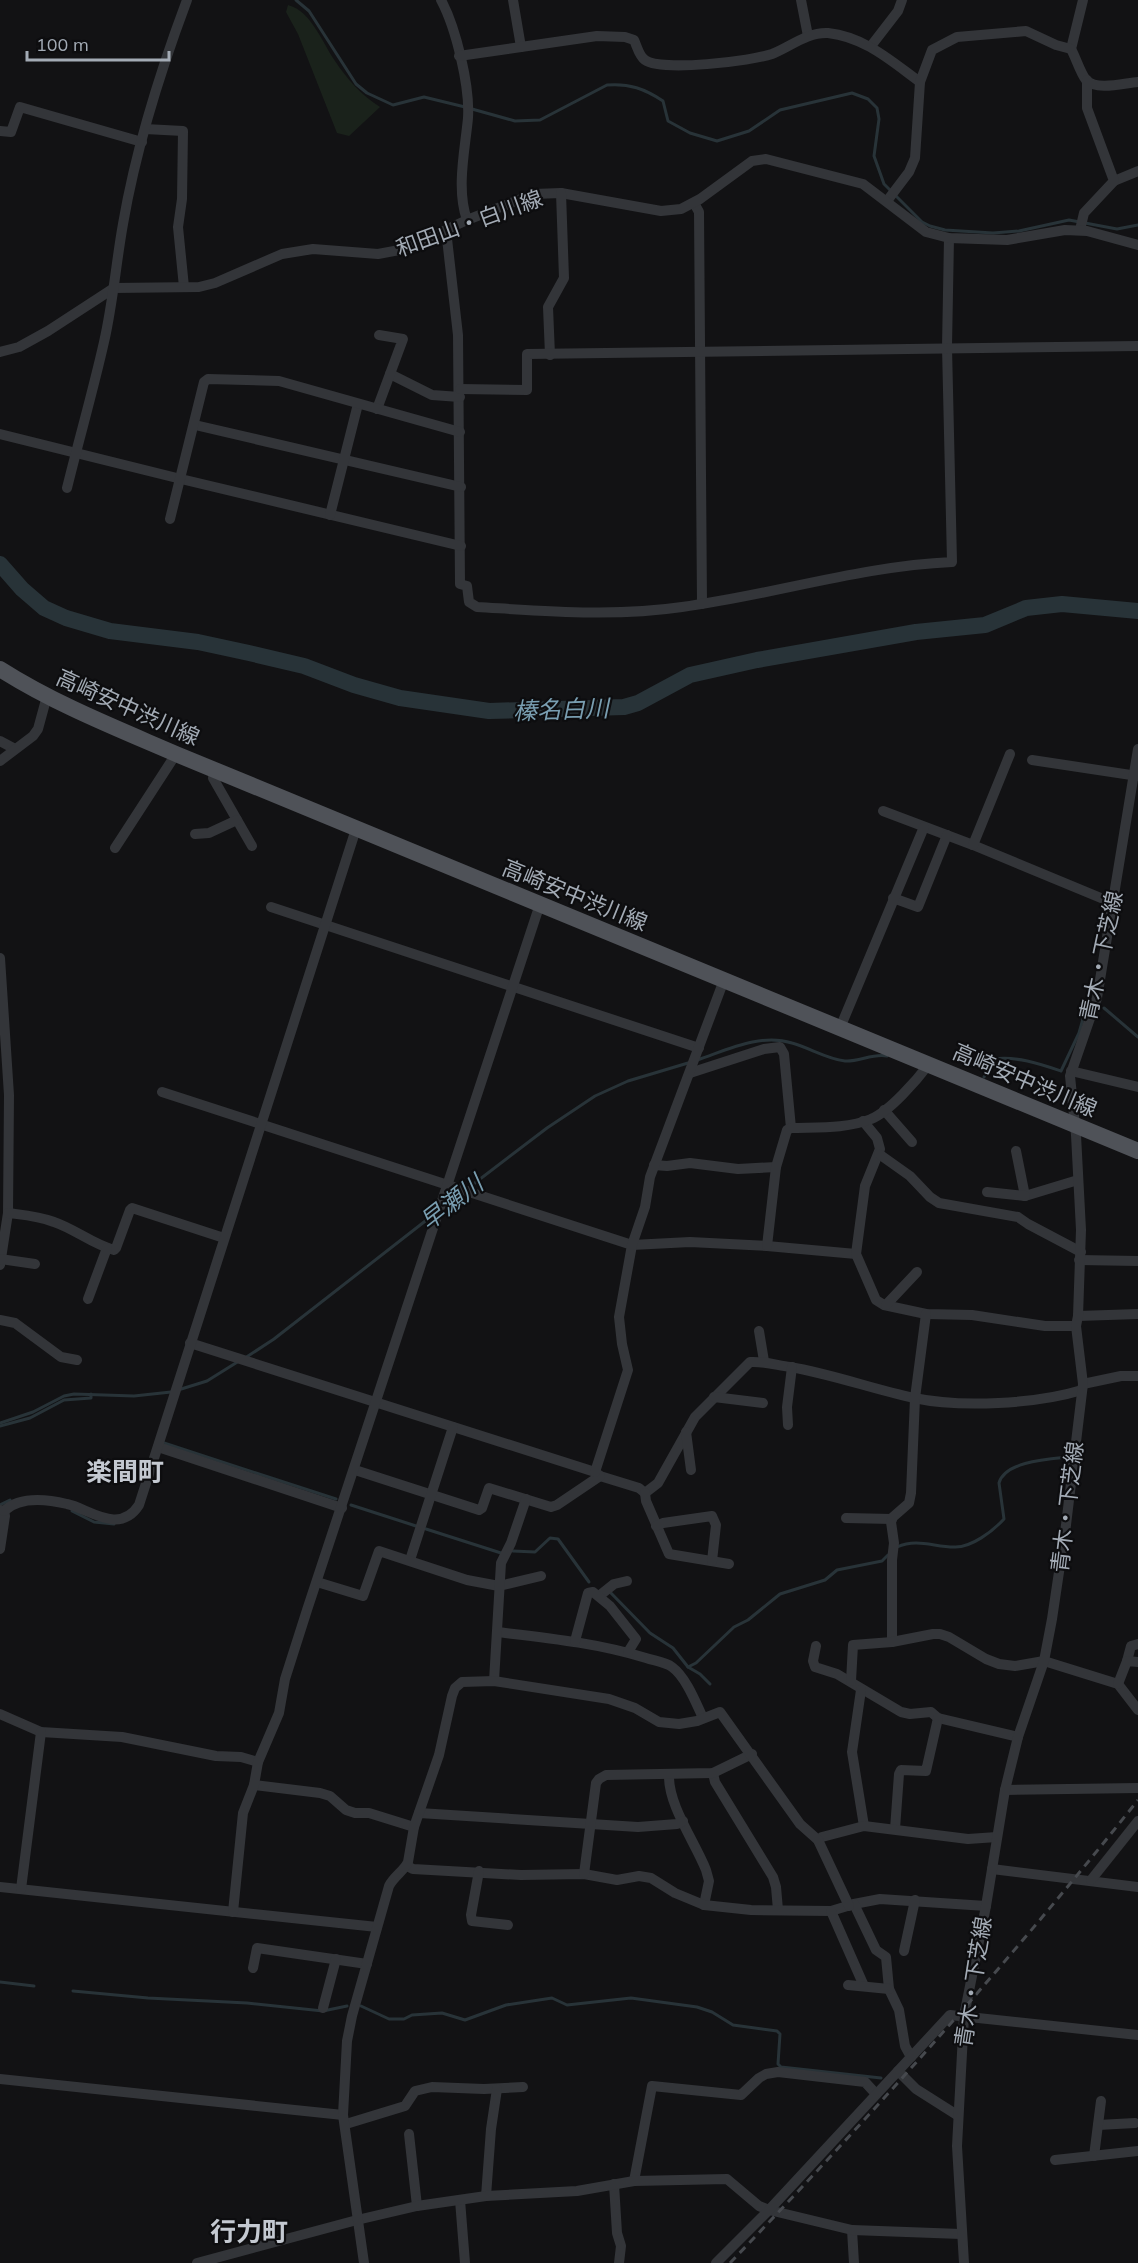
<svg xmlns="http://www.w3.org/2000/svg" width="1138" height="2263" font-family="Mulish,'Noto Sans JP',sans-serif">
<rect width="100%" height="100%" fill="#121214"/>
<!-- green -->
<path fill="#1a221b" d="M288,5C311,11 322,42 335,61C347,79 361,95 380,107L349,136L337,133L298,34L286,12Z"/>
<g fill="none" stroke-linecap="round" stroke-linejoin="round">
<!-- stream -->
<g stroke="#283338" stroke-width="3">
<polyline points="296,0 309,11 356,84 367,93 393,105 424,97 465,107"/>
<path d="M472,109L515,121L540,120L607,85C629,83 645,89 663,101L668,121L690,133L717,141L749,131L780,110L852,93L868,99L877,108L879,119L874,156L884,184L922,222L930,226L945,230L993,233L1019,231L1069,220L1117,229L1138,225"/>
<polyline points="1104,1008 1138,1037"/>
<path d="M697,1060C727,1050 760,1033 792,1043C810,1048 827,1059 845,1061C859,1062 873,1053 887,1056"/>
<path d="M984,1077L994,1059C1017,1056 1040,1064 1061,1071L1079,1033L1088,1001"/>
<polyline points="467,1189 547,1128 595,1096 628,1081 688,1063"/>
<polyline points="443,1207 462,1193"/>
<polyline points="245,1358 274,1339 433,1215"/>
<polyline points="178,1390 207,1381 239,1361"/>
<polyline points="0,1423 33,1412 64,1396 74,1394 134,1396 171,1392"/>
<polyline points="0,1426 30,1418 64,1400 91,1398 91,1394"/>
<polyline points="164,1443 336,1499"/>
<polyline points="0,1505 10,1500"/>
<polyline points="351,1505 416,1526"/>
<polyline points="72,1511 94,1522 114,1524"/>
<polyline points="426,1529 501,1553"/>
<path d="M897,1547C917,1538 934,1547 954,1547C971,1548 993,1531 1004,1519L999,1483C1005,1461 1050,1459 1069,1457"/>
<polyline points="513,1551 535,1552 550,1538 558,1539 589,1582"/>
<polyline points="609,1591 650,1633 673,1648 688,1667 700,1674 710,1684"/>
<polyline points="688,1667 696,1663 734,1627 748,1620 780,1594 825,1580 837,1570 882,1561 888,1555"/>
<polyline points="0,1982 34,1986"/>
<polyline points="73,1991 148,1998 247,2003 323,2011 347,2006"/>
<polyline points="361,2006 389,2019 404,2019 412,2015 442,2013 465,2020 506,2005 552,1998 567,2005 631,1998 697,2007 712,2012 733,2025 777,2031 780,2034 778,2064 781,2067 881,2078"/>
</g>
<!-- river -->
<polyline stroke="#283338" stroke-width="16" points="0,564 22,589 44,608 66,618 110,631 198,642 249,653 304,666 354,685 400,698 489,711 624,707 638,703 690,675 757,660 916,632 985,625 1026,608 1062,604 1138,611"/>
<!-- street -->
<g stroke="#333539" stroke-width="10">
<path d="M441,0C456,28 470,86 468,118C465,150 456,189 467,220"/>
<polyline points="513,0 521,47"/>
<polyline points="801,0 808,36"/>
<polyline points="871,46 898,11 902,0"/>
<polyline points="1071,49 1083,0"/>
<path d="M459,56L597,36L625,37L634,40C637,46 639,56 645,60C661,72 752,61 772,54C790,47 807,32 828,33C865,37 891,61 920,82"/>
<polyline points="145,129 183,131 182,199 178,227 184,287"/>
<polyline points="0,131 11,132 20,107 142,142"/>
<polyline points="1114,181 1138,171"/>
<path d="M887,201L909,172L915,158L920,82L932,50L957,37L1026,31L1056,45L1071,49C1076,58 1080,72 1086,80C1097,91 1124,83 1138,82"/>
<polyline points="694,203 699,212 702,604"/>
<path d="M446,230L458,335L460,584L467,586L469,602L477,607C545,611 614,617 682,607C772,595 861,566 952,562L947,347L949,238"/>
<polyline points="1080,230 1084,213 1114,181 1087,108 1087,80"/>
<polyline points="0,352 19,347 48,331 114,288 199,287 215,283 282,254 313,249 378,254 405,249 467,220 534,194 561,193 661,211 681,209 700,199 752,161 766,159 863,184 926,232 949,238 1007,240 1065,230 1087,231 1138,245"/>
<polyline points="550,355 548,307 564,278 561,193"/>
<polyline points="390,374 432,395 460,397"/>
<polyline points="460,389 527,390 527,354 1138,346"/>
<polyline points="377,409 403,339 379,335"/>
<polyline points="195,425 461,487"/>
<polyline points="0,434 181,479 461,546"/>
<path d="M67,488C79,439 93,391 104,342C113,303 116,263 123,224C136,148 160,72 187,0"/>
<polyline points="330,515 358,404"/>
<polyline points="170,519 204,382 208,379 279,381 460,432"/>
<polyline points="0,741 15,749"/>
<polyline points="1032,760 1138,776"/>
<polyline points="0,761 33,736 38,729 47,696"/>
<polyline points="214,770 213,778 252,846"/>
<polyline points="883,811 973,845 1113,903"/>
<polyline points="195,834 209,833 237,820"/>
<polyline points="973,845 1010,754"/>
<polyline points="115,848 176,754"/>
<polyline points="893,898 918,907 947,835"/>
<polyline points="271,907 699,1048"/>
<polyline points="0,958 9,1095 8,1213 0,1265"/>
<polyline points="840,1028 924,827"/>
<polyline points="1071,1071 1138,1087"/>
<polyline points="690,1073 764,1049 780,1047 784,1054 791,1128"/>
<polyline points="162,1092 632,1245 690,1242 767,1246 856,1254"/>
<polyline points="884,1110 912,1142"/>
<polyline points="863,1121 877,1138 880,1149 865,1186 856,1254 876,1300 884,1305 926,1314 972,1315 1045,1326 1076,1326"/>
<polyline points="1016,1151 1025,1196 1078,1180"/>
<polyline points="879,1154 910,1176 930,1197 939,1203 1018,1217 1028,1224 1081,1252"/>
<polyline points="654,1165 667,1166 690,1163 738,1169 776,1167"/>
<polyline points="987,1192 1025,1196"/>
<path d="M8,1213C24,1215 39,1216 54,1222C75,1229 92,1244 114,1250L116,1248L130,1210L132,1208L224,1238"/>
<path d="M767,1246L776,1167L787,1130L791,1128C816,1127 847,1129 871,1119C889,1112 917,1080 929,1064"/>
<polyline points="0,1259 35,1264"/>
<polyline points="1079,1260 1138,1261"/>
<polyline points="88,1299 107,1248"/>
<polyline points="886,1305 917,1272"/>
<polyline points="1078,1316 1138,1314"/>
<polyline points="0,1320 15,1323 61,1357 77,1360"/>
<polyline points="759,1331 764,1361"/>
<path d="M190,1343L595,1472L600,1476L639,1488L645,1493L658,1483L695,1417L750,1362C764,1361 776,1365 790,1367C832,1374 872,1389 914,1398C961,1408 1036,1404 1082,1390"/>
<polyline points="1083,1384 1121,1376 1138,1376"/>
<polyline points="714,1397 763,1403"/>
<polyline points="788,1425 787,1407 792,1367"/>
<polyline points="686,1432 691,1470"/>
<polyline points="158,1447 342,1508"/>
<polyline points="355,1470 479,1510 482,1508 489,1488 551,1507 557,1505 600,1476"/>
<polyline points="595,1472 628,1370 622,1344 619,1317 632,1245 645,1207 650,1177 724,980"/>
<polyline points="645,1493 646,1501 669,1554 729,1564"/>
<polyline points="0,1510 4,1511 5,1516 0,1549"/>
<path d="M4,1511C20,1496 46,1499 67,1504C88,1508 119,1536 139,1505L356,829"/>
<polyline points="846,1518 892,1519"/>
<polyline points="656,1526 663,1523 712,1516 716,1525 712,1561"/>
<polyline points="410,1560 453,1427"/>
<polyline points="317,1582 363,1596 379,1551 467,1580 499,1586 541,1576"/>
<polyline points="599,1596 614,1584 627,1581"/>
<path d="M497,1632C548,1638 598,1643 646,1658C655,1661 665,1662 672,1667C686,1677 696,1703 703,1718"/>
<polyline points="575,1641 588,1593 593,1592 610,1606 636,1639 628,1652"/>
<polyline points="892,1642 892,1560 894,1543 891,1522 893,1517 909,1503 911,1493 915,1398 926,1314"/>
<polyline points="816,1646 813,1661 815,1667 837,1674 901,1712 910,1714 931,1712 938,1718 1018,1737"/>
<polyline points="1127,1661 1131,1646 1138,1644"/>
<polyline points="494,1681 501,1563 511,1543 526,1499"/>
<polyline points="851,1681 853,1645 892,1642 933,1634 940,1634 949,1637 986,1659 999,1664 1015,1666 1044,1661 1118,1684 1138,1710"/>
<polyline points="1118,1684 1127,1661 1138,1662"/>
<polyline points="861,1690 852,1752 864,1826"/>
<polyline points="0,1714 41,1732 122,1737 216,1756 241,1757 258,1762"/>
<polyline points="713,1773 715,1782 773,1877 776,1887 778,1910"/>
<path d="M669,1775C668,1805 695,1842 706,1870L709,1881L704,1905"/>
<polyline points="254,1785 320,1793 330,1796 346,1810 355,1813 369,1813 414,1827"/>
<polyline points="1005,1790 1138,1788"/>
<polyline points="419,1813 638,1827 677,1824 683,1821"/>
<polyline points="895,1829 899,1774 901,1770 926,1771 938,1718"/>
<polyline points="818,1840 822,1837 864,1826 968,1839 997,1837"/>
<polyline points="407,1866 413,1869 521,1875 584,1874 617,1880 639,1876 651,1878 675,1893 704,1905 751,1910 831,1911 854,1904 880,1899 986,1906"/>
<polyline points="992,1869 1138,1887"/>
<polyline points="479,1871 471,1915 472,1921 508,1925"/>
<polyline points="584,1874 596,1783 599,1779 606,1775 713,1773 752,1754"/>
<polyline points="1091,1880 1138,1821"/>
<polyline points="0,1887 377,1927"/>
<polyline points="21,1889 41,1732"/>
<polyline points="854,1904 876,1950 886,1957 889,1989 899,2010 905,2046 911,2057"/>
<polyline points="831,1911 864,1986"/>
<polyline points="233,1912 243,1813 254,1785 258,1762 279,1713 285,1679 307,1610 540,904"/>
<polyline points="904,1951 915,1900"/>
<polyline points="253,1968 257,1948 367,1964"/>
<polyline points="848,1985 889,1989"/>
<polyline points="323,2008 336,1959"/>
<polyline points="898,2071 916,2089 957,2115"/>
<polyline points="0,2079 343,2115"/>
<polyline points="346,2124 405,2106 415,2091 432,2087 484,2089 523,2087"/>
<polyline points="1098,2125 1135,2123"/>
<polyline points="409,2134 417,2206"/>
<polyline points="1094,2156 1101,2101"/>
<polyline points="1055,2160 1138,2151"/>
<polyline points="634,2181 652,2086 741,2095 759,2078 766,2074 778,2072 865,2082 876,2094"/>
<polyline points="614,2184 617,2233 621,2246 619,2263"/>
<polyline points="486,2196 491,2129 497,2089"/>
<polyline points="460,2200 465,2263"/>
<polyline points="852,2230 854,2263"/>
<polyline points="197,2263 357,2220 417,2206 486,2196 577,2191 634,2181 727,2179 759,2206 769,2210 852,2230 961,2234"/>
<path d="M364,2263L343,2115L347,2041L352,2016L389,1886C394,1876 404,1871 408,1862L414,1827L439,1755L452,1696L455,1688L462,1682L494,1681L609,1699L635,1708L659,1722L679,1724L697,1721L720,1712L800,1824L818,1840L849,1906"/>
<polyline points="716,2263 769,2210 950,2015 1138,2035"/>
<polyline points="964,2263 957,2146 964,2016 986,1906 1005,1790 1018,1737 1044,1661 1052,1619 1066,1525 1083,1384 1076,1326 1078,1316 1081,1230 1076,1135 1070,1076 1097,998 1138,749"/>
</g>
<!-- primary -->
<path stroke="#4f5258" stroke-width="16" d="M0,669C55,704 116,728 176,754L1138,1151"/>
<!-- rail -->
<path stroke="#46494e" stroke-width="3" stroke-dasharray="8 6" stroke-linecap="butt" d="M730,2263C873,2114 1010,1961 1138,1800"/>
</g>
<g text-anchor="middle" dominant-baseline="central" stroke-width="4.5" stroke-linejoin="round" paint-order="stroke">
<!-- street labels -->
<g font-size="22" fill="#a3abb5" stroke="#0d0d0f">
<text transform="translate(469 223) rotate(-20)">和田山・白川線</text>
<text transform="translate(128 707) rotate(24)">高崎安中渋川線</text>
<text transform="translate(575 895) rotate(22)">高崎安中渋川線</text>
<text transform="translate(1101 956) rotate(-78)">青木・下芝線</text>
<text transform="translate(1025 1080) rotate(23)">高崎安中渋川線</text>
<text transform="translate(1067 1507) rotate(-83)">青木・下芝線</text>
<text transform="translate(973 1982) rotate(-81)">青木・下芝線</text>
</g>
<!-- water labels -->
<g font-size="24" font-style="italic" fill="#799eb1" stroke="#0d0d0f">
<text transform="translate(561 709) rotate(-2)">榛名白川</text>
<text transform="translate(451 1202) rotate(-38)">早瀬川</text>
</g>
<!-- quarter labels -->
<g font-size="26" font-weight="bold" fill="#c4c9d1" stroke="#0d0d0f">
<text x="125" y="1471">楽間町</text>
<text x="249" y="2231">行力町</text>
</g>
</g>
<!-- scale -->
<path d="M27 51v9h142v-9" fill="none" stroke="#a3abb5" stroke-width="3"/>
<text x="36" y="51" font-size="18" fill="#a3abb5" stroke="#0d0d0f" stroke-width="4.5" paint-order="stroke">100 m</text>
</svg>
